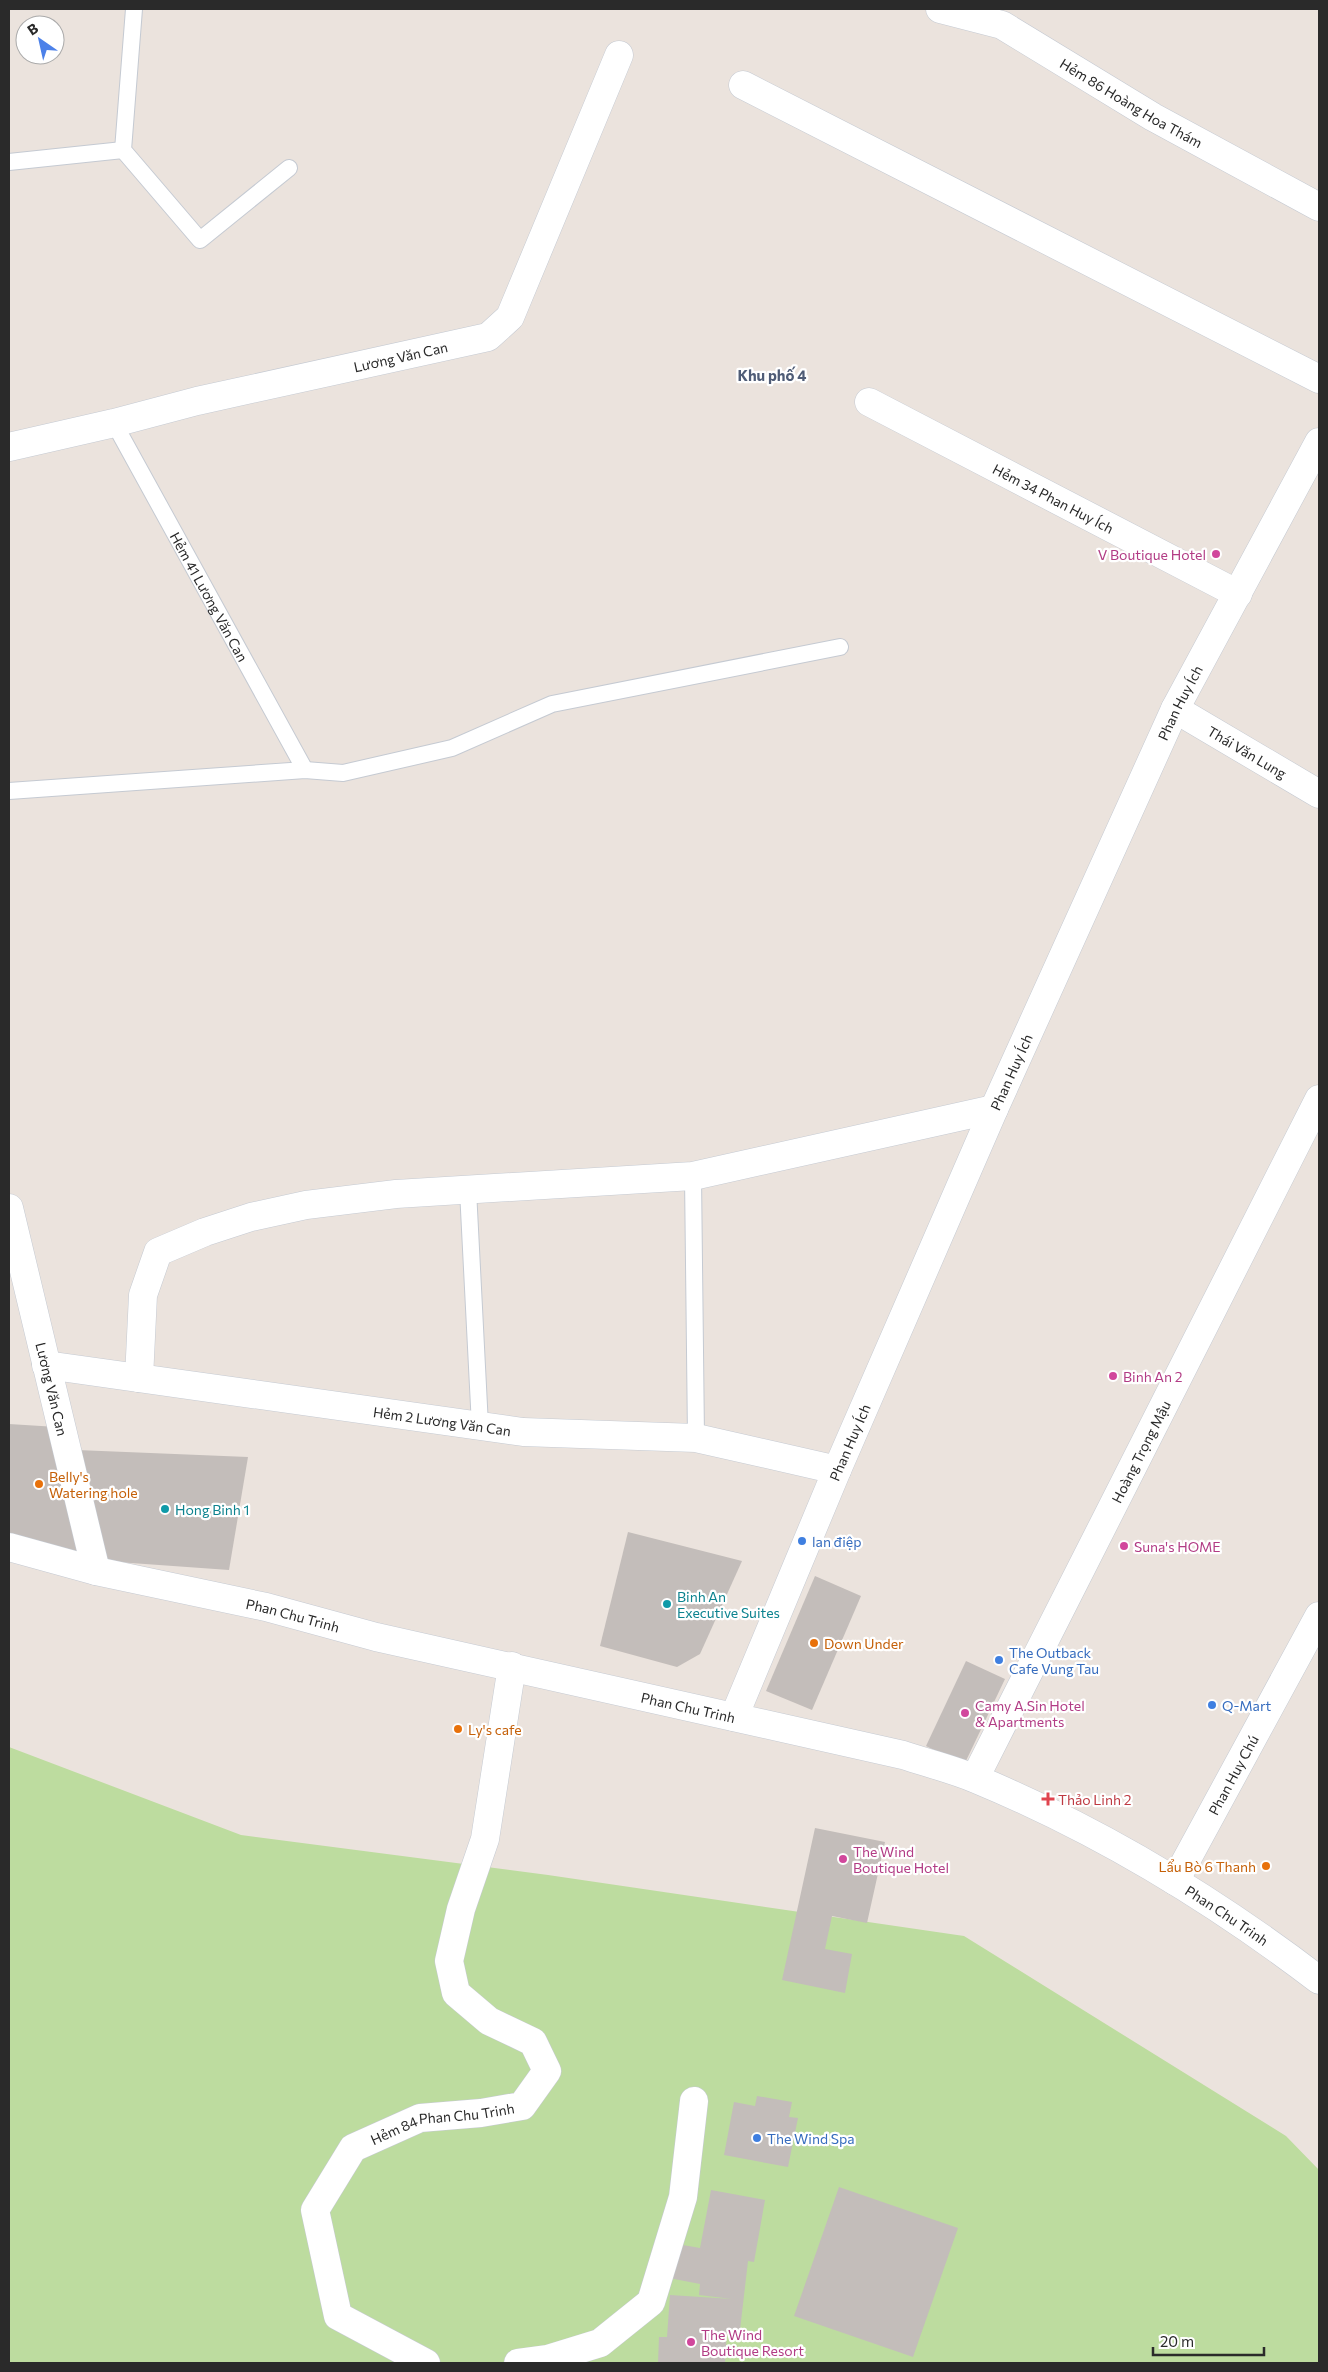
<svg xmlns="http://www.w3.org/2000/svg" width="1328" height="2372" font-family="Commissioner,sans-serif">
<rect width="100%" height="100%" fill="#ebe3dd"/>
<!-- green -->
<polygon fill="#bddc9f" points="9,1747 241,1835 548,1875 964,1936 1286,2136 1319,2170 1319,2363 9,2363"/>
<!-- building -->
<g fill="#c3bdba">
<polygon points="9,1424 57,1427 89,1565 9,1541"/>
<polygon points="77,1450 248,1457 229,1570 103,1561"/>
<polygon points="628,1532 742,1561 700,1654 677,1667 600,1646"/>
<polygon points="815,1576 861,1596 812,1710 766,1691"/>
<polygon points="966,1661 1005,1679 964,1765 926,1746"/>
<polygon points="815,1828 885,1842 867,1923 832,1916 825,1949 852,1954 845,1993 782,1980"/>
<polygon points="757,2096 792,2102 789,2117 798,2118 788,2167 724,2155 734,2102 755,2106"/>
<polygon points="839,2187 958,2228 913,2357 794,2316"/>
<polygon points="711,2190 765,2200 754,2262 748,2261 740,2330 727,2329 725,2363 658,2363 659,2337 667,2337 670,2295 732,2299 699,2295 700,2284 664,2277 671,2243 700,2248"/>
</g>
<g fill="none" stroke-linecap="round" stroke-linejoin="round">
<defs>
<g id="lane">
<polyline points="134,9 123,150 200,240 289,168"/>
<polyline points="9,162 123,150"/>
<path id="s1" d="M114,423L305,770"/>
<polyline points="9,791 305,770 343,773 452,748 552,704 840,647"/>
<polyline points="693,1176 696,1438"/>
<polyline points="468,1190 480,1426"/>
</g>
<g id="street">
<path id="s2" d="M940,9L1002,25L1153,117L1319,207"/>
<polyline points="743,85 1319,379"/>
<path id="s3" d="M869,402L1238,594"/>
<path id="s4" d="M9,447L114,423L197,401L488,337L510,317L619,55"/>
<path id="s5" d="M1175,709L1319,794"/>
<path id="s6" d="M46,1365L523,1432L696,1438L837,1470"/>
<polyline points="139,1378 143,1295 158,1252 205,1232 251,1217 306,1205 396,1194 693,1176 994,1109"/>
<path id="s7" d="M734,1717L837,1470L994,1109L1175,709L1319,442"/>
<path id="s8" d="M975,1778L1319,1099"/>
<path id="s9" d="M1175,1881L1319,1616"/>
<path id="s10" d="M426,2363L338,2316L315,2210L353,2148L420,2118L481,2113L522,2106L547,2071L533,2042L489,2021L456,1993L449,1961L461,1909L485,1839L512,1666"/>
<polyline points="518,2363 548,2359 600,2343 651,2302 683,2197 694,2101"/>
</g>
<g id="secondary">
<path id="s11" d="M9,1208L96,1571"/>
<path id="s12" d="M9,1547L96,1571L266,1607L376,1637L903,1755C927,1763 952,1769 976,1779C1099,1830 1213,1899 1319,1980"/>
</g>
</defs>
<!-- lane casing -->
<use href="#lane" stroke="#c5cad2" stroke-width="18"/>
<!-- street casing -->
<use href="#street" stroke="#c5cad2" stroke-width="29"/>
<!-- secondary casing -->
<use href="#secondary" stroke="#c5cad2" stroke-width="29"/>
<!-- lane -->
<use href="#lane" stroke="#fff" stroke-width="16"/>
<!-- street -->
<use href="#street" stroke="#fff" stroke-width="28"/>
<!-- secondary -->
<use href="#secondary" stroke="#fff" stroke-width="28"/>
</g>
<!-- markers -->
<g fill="#d1479c" stroke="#fff" stroke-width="2">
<circle cx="1216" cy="554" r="5"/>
<circle cx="1113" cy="1376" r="5"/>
<circle cx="1124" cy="1546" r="5"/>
<circle cx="965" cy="1713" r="5"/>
<circle cx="843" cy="1859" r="5"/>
<circle cx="691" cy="2342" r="5"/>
</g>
<g fill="#e8710a" stroke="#fff" stroke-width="2">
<circle cx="39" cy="1484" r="5"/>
<circle cx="814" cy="1643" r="5"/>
<circle cx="458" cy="1729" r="5"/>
<circle cx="1266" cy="1866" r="5"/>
</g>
<g fill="#0f9aa8" stroke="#fff" stroke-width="2">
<circle cx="165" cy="1509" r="5"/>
<circle cx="667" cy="1604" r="5"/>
</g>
<g fill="#3f7fe0" stroke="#fff" stroke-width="2">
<circle cx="802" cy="1541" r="5"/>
<circle cx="999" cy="1660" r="5"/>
<circle cx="1212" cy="1705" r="5"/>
<circle cx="757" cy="2138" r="5"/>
</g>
<path fill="#e0444e" stroke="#fff" stroke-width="2" d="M1045.5 1791.5h5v5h5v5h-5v5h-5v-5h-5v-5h5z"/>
<g text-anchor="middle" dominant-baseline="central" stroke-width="4.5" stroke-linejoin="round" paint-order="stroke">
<!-- street labels -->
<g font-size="14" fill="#2a2a2a" stroke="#fff">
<text stroke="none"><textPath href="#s2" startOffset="215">Hẻm 86 Hoàng Hoa Thám</textPath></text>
<text stroke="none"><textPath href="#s4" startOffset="402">Lương Văn Can</textPath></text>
<text stroke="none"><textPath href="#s3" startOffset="208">Hẻm 34 Phan Huy Ích</textPath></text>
<text stroke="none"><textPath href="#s1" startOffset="198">Hẻm 41 Lương Văn Can</textPath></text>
<text stroke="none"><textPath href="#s7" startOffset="1108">Phan Huy Ích</textPath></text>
<text stroke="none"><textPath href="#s5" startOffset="84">Thái Văn Lung</textPath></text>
<text stroke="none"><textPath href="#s7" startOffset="702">Phan Huy Ích</textPath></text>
<text stroke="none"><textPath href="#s11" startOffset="186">Lương Văn Can</textPath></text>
<text stroke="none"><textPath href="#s6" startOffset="400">Hẻm 2 Lương Văn Can</textPath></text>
<text stroke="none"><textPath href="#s7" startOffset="298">Phan Huy Ích</textPath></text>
<text stroke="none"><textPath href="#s8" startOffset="366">Hoàng Trọng Mậu</textPath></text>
<text stroke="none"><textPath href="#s12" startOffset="292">Phan Chu Trinh</textPath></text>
<text stroke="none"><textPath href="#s12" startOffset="698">Phan Chu Trinh</textPath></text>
<text stroke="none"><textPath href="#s9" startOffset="121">Phan Huy Chú</textPath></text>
<text stroke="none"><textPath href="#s12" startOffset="1281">Phan Chu Trinh</textPath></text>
<text stroke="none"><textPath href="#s10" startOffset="375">Hẻm 84 Phan Chu Trinh</textPath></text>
</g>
<!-- hotel labels -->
<g font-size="14" fill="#b23c85" stroke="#fff" text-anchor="start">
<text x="1206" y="554" text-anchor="end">V Boutique Hotel</text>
<text x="1123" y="1376">Binh An 2</text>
<text x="1134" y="1546">Suna's HOME</text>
<text x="975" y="1705">Camy A.Sin Hotel<tspan x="975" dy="16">&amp; Apartments</tspan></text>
<text x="853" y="1851">The Wind<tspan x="853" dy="16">Boutique Hotel</tspan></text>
<text x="701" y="2334">The Wind<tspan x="701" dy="16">Boutique Resort</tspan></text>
</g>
<!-- food labels -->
<g font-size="14" fill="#c56008" stroke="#fff" text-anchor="start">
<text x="49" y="1476">Belly's<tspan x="49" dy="16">Watering hole</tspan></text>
<text x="824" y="1643">Down Under</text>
<text x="468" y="1729">Ly's cafe</text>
<text x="1256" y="1866" text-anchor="end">Lẩu Bò 6 Thanh</text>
</g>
<!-- culture labels -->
<g font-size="14" fill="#0d838f" stroke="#fff" text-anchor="start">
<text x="175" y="1509">Hong Binh 1</text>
<text x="677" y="1596">Binh An<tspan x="677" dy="16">Executive Suites</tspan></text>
</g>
<!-- shop labels -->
<g font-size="14" fill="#366cbe" stroke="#fff" text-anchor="start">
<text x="812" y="1541">lan điệp</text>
<text x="1009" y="1652">The Outback<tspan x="1009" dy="16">Cafe Vung Tau</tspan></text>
<text x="1222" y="1705">Q-Mart</text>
<text x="767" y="2138">The Wind Spa</text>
</g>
<!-- health labels -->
<g font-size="14" fill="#be3a42" stroke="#fff" text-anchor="start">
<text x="1058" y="1799">Thảo Linh 2</text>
</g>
<!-- neighbourhood labels -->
<g font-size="15" font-weight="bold" fill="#4f5c76" stroke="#fff">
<text x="772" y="375">Khu phố 4</text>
</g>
</g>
<!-- border -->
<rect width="1328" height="2372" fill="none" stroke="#2a2a2a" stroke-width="20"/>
<!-- north arrow -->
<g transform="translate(40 40) rotate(326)"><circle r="24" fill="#ffffff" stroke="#aaaaaa"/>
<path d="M0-4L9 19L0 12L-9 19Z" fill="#4c81e9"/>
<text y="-8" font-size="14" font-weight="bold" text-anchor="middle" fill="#2a2a2a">B</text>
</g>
<!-- scale -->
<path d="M1153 2347v8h111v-8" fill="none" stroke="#2a2a2a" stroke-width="2.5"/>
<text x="1160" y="2347" font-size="15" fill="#2a2a2a" stroke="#ffffff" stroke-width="4" paint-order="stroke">20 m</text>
</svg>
